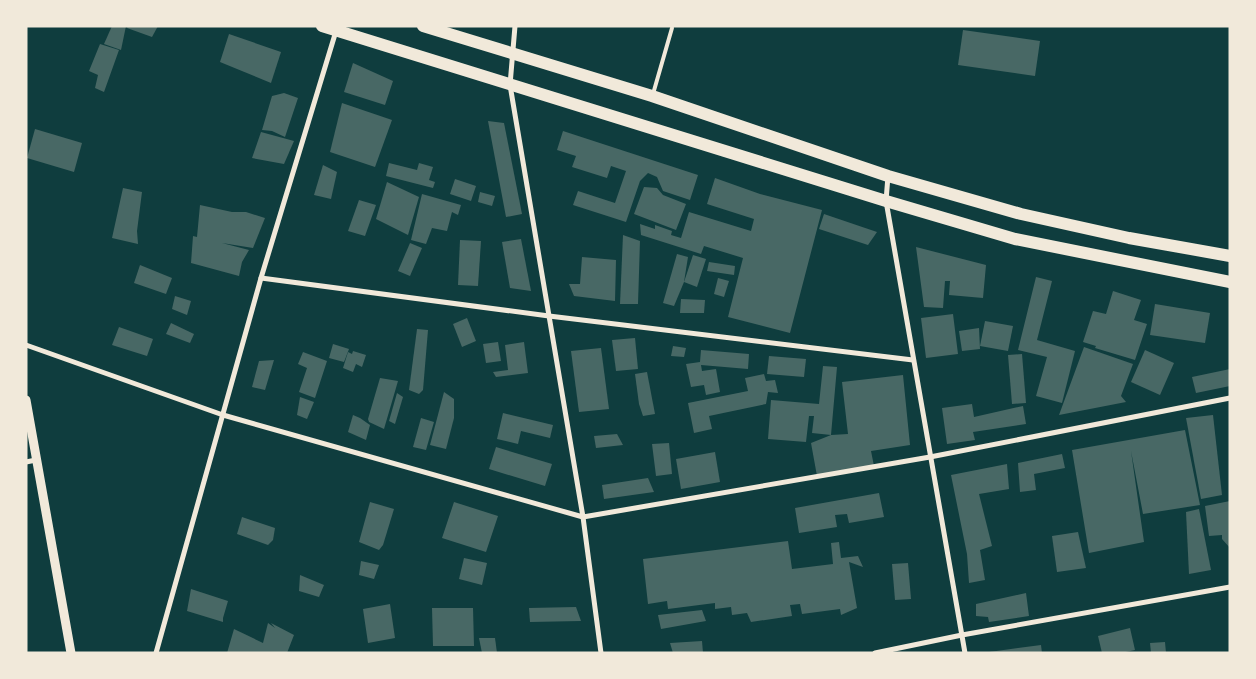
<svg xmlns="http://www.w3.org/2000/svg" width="1256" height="679" font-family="'Open Sans',sans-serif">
<rect width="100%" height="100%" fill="#0f3d3e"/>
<!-- building -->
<g fill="#486865">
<polygon points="112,26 126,26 121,50 104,44"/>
<polygon points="128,26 158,26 152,37 127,28"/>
<polygon points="963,30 1040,41 1035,76 958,65"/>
<polygon points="229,34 281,52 271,83 220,62"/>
<polygon points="100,44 119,50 104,92 95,88 98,75 89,71"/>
<polygon points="353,63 393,81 385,105 344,92"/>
<polygon points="284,93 298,98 285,137 272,131 262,130 272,96"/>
<polygon points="342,103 392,120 375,167 330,152"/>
<polygon points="488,121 504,123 522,214 506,217"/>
<polygon points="35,129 82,143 74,172 27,158"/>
<polygon points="563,131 698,175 690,200 663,191 657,177 648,173 640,181 626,222 573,205 578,191 615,203 626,171 611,166 607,178 572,167 576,156 557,150"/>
<polygon points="261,132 294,141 284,164 252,158"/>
<polygon points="389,163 417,170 419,163 433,167 429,180 435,182 433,188 386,176"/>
<polygon points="323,165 337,172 331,199 314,195"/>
<polygon points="715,178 760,194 822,210 790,333 728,317 743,258 704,246 701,254 641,235 640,224 655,229 655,225 672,231 671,235 681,238 689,212 751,231 754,219 707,204"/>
<polygon points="455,179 476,186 471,201 450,194"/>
<polygon points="387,182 419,197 408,235 376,219"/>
<polygon points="644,187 657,188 663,195 686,204 676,230 634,214"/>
<polygon points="123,188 142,192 137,231 138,244 112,238"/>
<polygon points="480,192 495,196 492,206 478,202"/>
<polygon points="422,194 461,205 458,215 452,212 447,231 432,228 426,244 411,240"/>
<polygon points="359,200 376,205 365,236 348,231"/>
<polygon points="200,205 232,212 246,212 265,218 253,248 222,243 249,250 242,262 239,276 191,263 193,236 197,237"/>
<polygon points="824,214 877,232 868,245 819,229"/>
<polygon points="623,235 640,241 638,304 620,304"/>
<polygon points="521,239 531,291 510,288 502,242"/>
<polygon points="460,240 481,241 478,286 458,285"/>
<polygon points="410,243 422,248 410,276 398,271"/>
<polygon points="916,247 986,265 983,298 949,295 950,281 945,281 943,308 924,307"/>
<polygon points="677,254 688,257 684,282 674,306 663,303"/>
<polygon points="693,255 706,259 697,287 684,282"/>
<polygon points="582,257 616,260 615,301 574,296 569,284 580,284"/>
<polygon points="709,262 735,266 734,275 707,271"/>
<polygon points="140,265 172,278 166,294 134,283"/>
<polygon points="1036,277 1052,281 1037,340 1075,351 1062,403 1036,396 1047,357 1018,350"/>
<polygon points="718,278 729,281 724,297 714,294"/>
<polygon points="1113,291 1141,300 1134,320 1147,324 1135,360 1095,348 1096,346 1083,342 1093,311 1106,314"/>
<polygon points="175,296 191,301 187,315 172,309"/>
<polygon points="681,299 705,300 704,313 680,313"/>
<polygon points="1155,304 1210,313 1205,343 1150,335"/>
<polygon points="953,314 958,354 926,358 921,318"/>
<polygon points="467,318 476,341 462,347 453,324"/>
<polygon points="985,321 1013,326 1008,351 980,346"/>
<polygon points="171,323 194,334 190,343 166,334"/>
<polygon points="119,327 153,339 147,356 112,345"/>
<polygon points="979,328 980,349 962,351 959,331"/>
<polygon points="417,329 428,330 423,390 419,394 409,390"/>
<polygon points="635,338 638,369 616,371 612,340"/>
<polygon points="498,342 501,361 486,363 483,344"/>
<polygon points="524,342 528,373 496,377 493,372 508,370 505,345"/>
<polygon points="333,344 349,349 344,362 329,358"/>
<polygon points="673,346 686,348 684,357 671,356"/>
<polygon points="1084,347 1133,364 1121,396 1126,402 1059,415"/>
<polygon points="601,348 609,409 579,412 571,351"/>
<polygon points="701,350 749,354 748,369 701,365 702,371 716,369 720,392 706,395 704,385 691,387 686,364 700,362"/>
<polygon points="1145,350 1174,363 1160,395 1131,382"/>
<polygon points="353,351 366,355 362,367 356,364 353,372 343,368 348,352 352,354"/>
<polygon points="303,352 327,361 315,398 299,392 307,368 298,364"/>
<polygon points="1022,354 1026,403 1012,404 1008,355"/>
<polygon points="769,356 806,359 804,377 767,374"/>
<polygon points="274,360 265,390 252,387 259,361"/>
<polygon points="823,366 837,367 831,435 812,433 814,416 809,416 806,442 768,439 771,400 819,404"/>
<polygon points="1230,369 1230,386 1196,393 1192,377"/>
<polygon points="647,372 655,414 643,416 639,404 635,374"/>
<polygon points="764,374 766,381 775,380 778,393 768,392 766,404 709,416 712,429 694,433 688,403 748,391 745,378"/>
<polygon points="903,375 910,445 871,451 874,466 817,476 811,443 831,435 848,434 842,382"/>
<polygon points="380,378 398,381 384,429 369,422 368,419"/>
<polygon points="444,392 454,399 454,418 446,449 430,445"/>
<polygon points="397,393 403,397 395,424 389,421"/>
<polygon points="300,397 314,402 307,419 297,415"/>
<polygon points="972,404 974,417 1023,406 1026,424 973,432 975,440 947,444 942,408"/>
<polygon points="503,413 553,425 550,438 521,431 518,444 497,439"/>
<polygon points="353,415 360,418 370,425 366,440 348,432"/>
<polygon points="1213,415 1222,495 1201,499 1186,418"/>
<polygon points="421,418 434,422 426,450 413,447"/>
<polygon points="1185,430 1200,505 1143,514 1131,451 1144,542 1089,553 1072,450"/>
<polygon points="617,434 623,445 596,448 594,436"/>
<polygon points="669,443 672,474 656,476 652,444"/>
<polygon points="496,447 552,464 545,486 489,469"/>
<polygon points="715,452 720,482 681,489 676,459"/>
<polygon points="1062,454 1065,468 1034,474 1036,490 1020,492 1018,463"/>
<polygon points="1007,464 1009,489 979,494 992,546 980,550 985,580 969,583 967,554 951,475"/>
<polygon points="648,478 654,492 604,499 602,485"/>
<polygon points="879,493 884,517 849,523 847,514 835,515 837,527 799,533 795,508"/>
<polygon points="1230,501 1230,548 1222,539 1222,535 1209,536 1205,506"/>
<polygon points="370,502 394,509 383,545 379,550 359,542"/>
<polygon points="454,502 498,516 486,552 442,538"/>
<polygon points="1199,509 1211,570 1189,574 1186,512"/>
<polygon points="242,517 275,528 273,540 268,545 237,534"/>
<polygon points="1078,532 1086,568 1057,572 1052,536"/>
<polygon points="788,541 792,569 833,564 831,543 839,542 841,558 858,556 863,567 849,562 857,608 841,615 840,609 802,614 800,604 790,605 792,616 751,622 747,613 732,615 731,607 715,609 715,603 668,609 667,601 648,604 643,559"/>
<polygon points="464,558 487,563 482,585 459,579"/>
<polygon points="361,561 379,565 374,579 359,575"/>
<polygon points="908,563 911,599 895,600 892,564"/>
<polygon points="300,575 324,585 319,597 299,591"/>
<polygon points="191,589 228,601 223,618 223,622 187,611"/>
<polygon points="1026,593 1029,616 989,622 988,617 976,616 976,604"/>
<polygon points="390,604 395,638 368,643 363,609"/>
<polygon points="576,607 581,621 530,622 529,608"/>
<polygon points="432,608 473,608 474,646 433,646"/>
<polygon points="702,610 706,621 661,629 658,615"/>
<polygon points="268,623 275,628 271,623 294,635 287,653 227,653 234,629 263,643"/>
<polygon points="1130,628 1135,650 1121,653 1102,653 1098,636"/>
<polygon points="479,638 495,638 497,653 482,653"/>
<polygon points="702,641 703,653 673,653 670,643"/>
<polygon points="1165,642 1166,653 1151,653 1150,643"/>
<polygon points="1041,645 1042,653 989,653 989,652"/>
</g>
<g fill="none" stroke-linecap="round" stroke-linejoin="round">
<!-- service -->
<polyline stroke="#f1e9da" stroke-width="4" points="653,94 672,28"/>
<!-- minor -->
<g stroke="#f1e9da" stroke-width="5">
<polyline points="515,26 510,85 583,517 601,653"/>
<polyline points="888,176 886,201 965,653"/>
<polyline points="261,278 549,316 913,360"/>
<polyline points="26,345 223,415 583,517 930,457 1230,398"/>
<polyline points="26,462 36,460"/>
<polyline points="156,653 261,278 336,31"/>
<polyline points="875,653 962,635 1230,587"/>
</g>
<!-- tertiary -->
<polyline stroke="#f1e9da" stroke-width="9" points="26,400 71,653"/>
<!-- primary -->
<g stroke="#f1e9da" stroke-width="12">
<polyline points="322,26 886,201 1015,239 1230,282"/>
<polyline points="423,26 652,96 888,176 1021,214 1129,238 1230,256"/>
</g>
</g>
<!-- border -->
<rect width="1256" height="679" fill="none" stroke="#f1e9da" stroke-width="55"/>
</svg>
